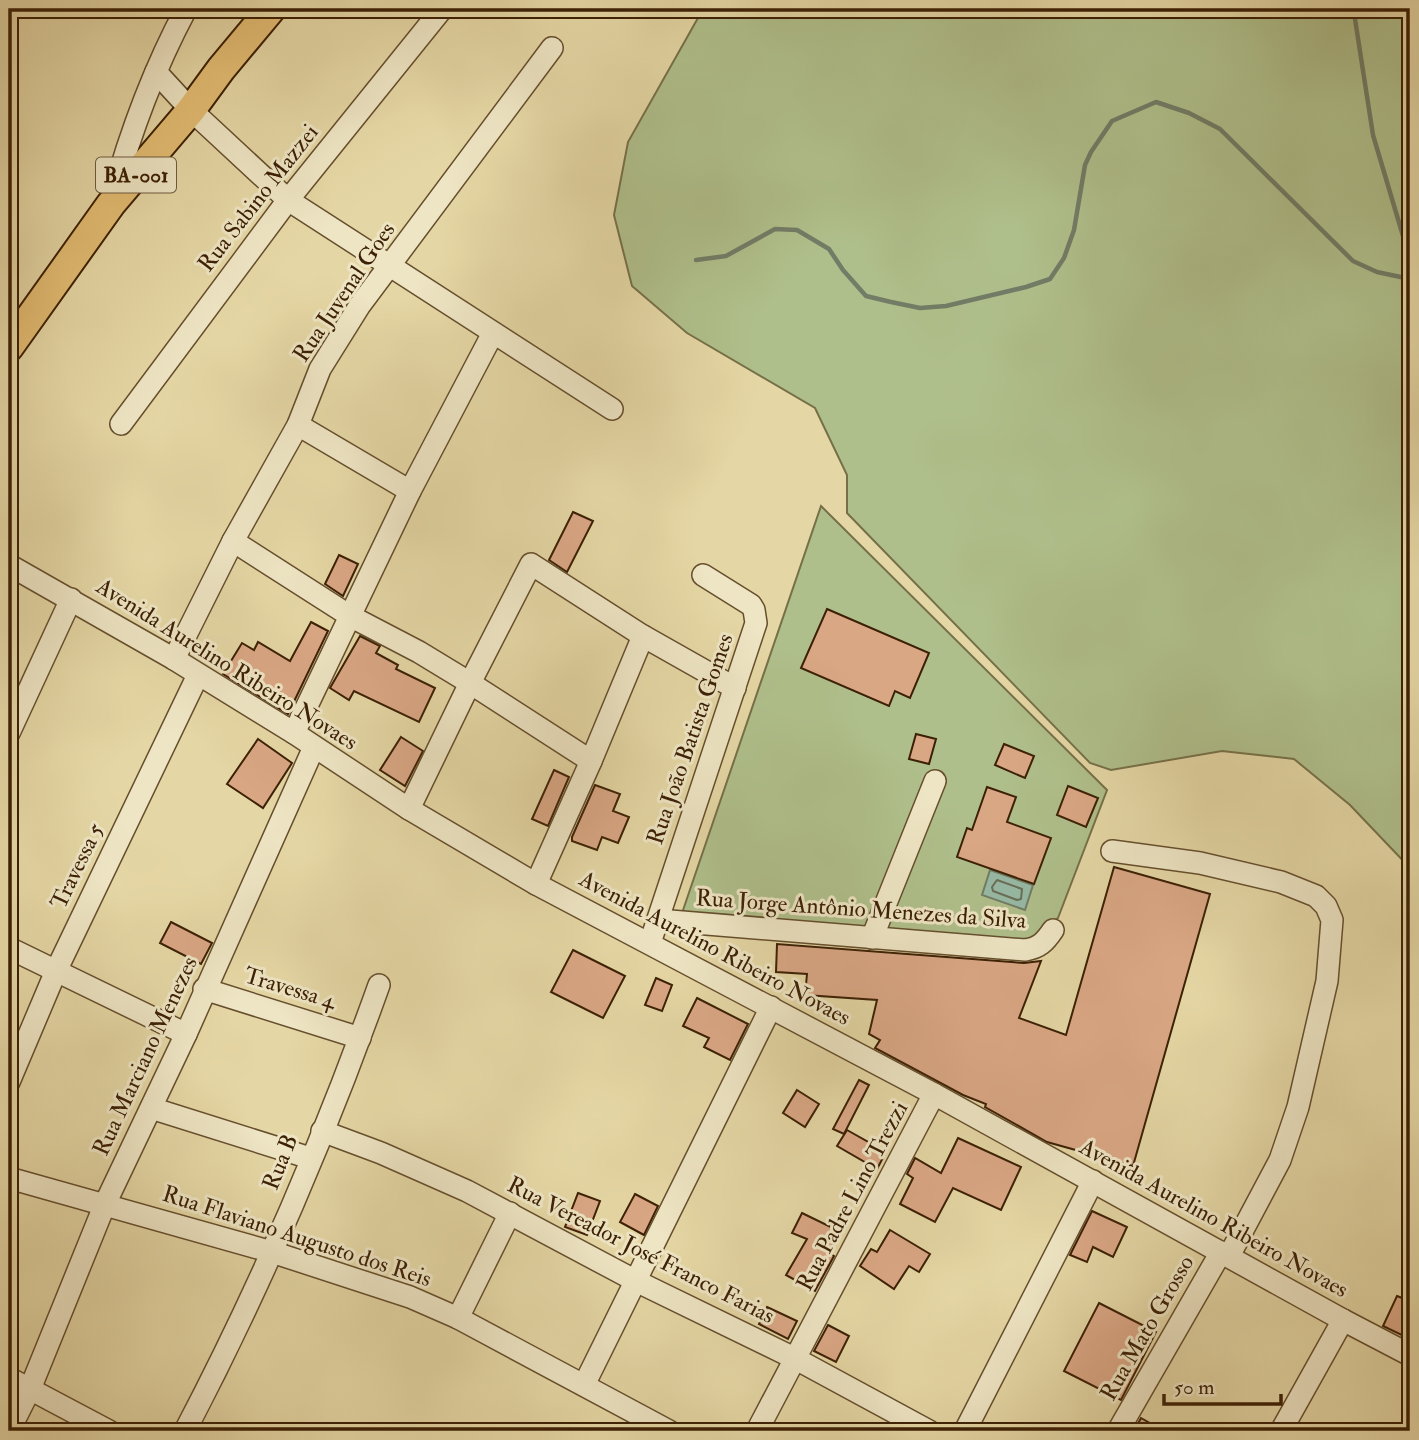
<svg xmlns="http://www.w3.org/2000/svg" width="1419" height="1440" font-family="'IM FELL Double Pica',serif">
<rect width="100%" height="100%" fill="#e5d7a5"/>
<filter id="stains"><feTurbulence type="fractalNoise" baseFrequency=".00286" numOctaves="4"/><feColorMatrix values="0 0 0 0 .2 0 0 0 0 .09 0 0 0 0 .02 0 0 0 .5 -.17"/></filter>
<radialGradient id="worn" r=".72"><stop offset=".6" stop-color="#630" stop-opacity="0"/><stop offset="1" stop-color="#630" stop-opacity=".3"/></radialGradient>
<!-- green -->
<g fill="#afbf8b" stroke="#767048" stroke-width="2">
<polygon points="703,9 1410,9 1410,868 1350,805 1294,759 1222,751 1111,770 1090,763 847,513 847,475 815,408 687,333 632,286 614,215 628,142"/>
<polygon points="821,506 1107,790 1058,918 1026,943 681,916"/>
</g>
<!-- water -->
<polygon fill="#96baa6" stroke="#727c66" stroke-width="2" points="990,870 1033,885 1025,910 982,895"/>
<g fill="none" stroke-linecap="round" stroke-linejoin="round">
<!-- shore -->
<polygon stroke="#696d56" stroke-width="2" points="997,880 1022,889 1021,899 1017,900 993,891 992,887"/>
<!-- stream -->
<g stroke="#727c66" stroke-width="4.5">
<polyline points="1358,9 1355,19 1373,135 1403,236 1410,267"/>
<polyline points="696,260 726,256 775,229 797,230 829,249 843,270 866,296 891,302 920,308 946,306 1026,287 1050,279 1064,258 1074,230 1085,165 1091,152 1112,121 1156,102 1189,113 1220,129 1353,261 1377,272 1410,279"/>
</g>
</g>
<!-- building -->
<g fill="#daa785" stroke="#3c2005" stroke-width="2">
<polygon points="573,512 593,521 567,572 549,560"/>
<polygon points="339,555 358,564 343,596 325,584"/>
<polygon points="827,609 929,653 910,698 895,691 889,706 801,668"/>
<polygon points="311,622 328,631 288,714 223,674 242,643 254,650 258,642 290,661"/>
<polygon points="360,636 380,646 376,653 398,665 396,669 435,688 419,722 354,691 349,700 330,688"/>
<polygon points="916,734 936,739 929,764 909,759"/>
<polygon points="401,737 423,751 405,786 380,770"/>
<polygon points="258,739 292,763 263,808 227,784"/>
<polygon points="1004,744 1034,756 1025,778 995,765"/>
<polygon points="554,770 569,777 548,826 532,819"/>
<polygon points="595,785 620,794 613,811 629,817 618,843 602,837 597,850 572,841 572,837"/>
<polygon points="1068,786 1098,798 1086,827 1057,815"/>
<polygon points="987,787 1016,797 1007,822 1051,838 1034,884 957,857 967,828 972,830"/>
<polygon points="1114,867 1210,894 1133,1166 1047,1142 985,1107 986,1104 963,1095 875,1048 880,1040 869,1034 877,1000 805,995 807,974 776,972 777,944 1024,963 1041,961 1019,1018 1066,1035"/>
<polygon points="171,922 212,943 201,964 160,943"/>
<polygon points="573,950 625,976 603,1018 551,992"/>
<polygon points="656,978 672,985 662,1011 645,1005"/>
<polygon points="697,998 748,1024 730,1060 704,1047 709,1038 683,1026"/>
<polygon points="859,1080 869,1085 844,1134 833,1129"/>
<polygon points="797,1090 819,1104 805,1127 783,1113"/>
<polygon points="847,1130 886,1152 877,1169 837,1146"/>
<polygon points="958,1138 1021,1167 1001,1210 953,1188 935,1222 900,1204 913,1178 907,1174 915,1158 941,1173"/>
<polygon points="578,1193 600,1201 587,1235 565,1227"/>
<polygon points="635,1194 658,1206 644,1235 620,1222"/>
<polygon points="1092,1211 1127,1227 1113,1257 1093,1247 1087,1262 1070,1255"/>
<polygon points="802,1213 839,1231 829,1253 834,1256 815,1291 786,1275 807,1239 792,1233"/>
<polygon points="890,1230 930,1254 919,1272 909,1266 894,1289 860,1266 871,1249 877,1252"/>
<polygon points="1397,1296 1410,1301 1410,1339 1383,1326"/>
<polygon points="1099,1303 1156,1332 1121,1400 1064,1371"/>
<polygon points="767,1307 797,1321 788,1339 759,1324"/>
<polygon points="828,1325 849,1336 836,1362 814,1351"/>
<polygon points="1141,1418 1164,1431 1139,1431 1135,1429"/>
</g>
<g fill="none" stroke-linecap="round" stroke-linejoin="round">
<defs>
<g id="minor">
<polyline points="156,72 191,110 288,200 612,409"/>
<path d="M112,199C130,133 154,69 186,9"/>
<polyline points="121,424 288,200 442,9"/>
<polyline points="298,425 410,491"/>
<polyline points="233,541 350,616 419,652 470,683 591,761"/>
<polyline points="9,565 174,659 294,733 409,809 536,884 934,1094 1343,1320 1410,1355"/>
<polyline points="174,659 233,541 298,425 320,369 360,305 552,48"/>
<polyline points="9,733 71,599"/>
<polyline points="294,733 410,491 493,333"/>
<polyline points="409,809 470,683 531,564 643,636 735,688"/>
<polyline points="1112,851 1200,863 1281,882 1316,896 1326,906 1332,920 1327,981 1298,1107 1280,1160 1229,1256"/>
<polyline points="536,884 591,761 643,636"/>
<path d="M658,920L1025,950C1039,948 1045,942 1053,930"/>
<polyline points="872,938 935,781"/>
<polyline points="650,943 756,623 754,610 751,605 703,575"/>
<polyline points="9,948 186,1034"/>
<polyline points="204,989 360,1038"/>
<polyline points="9,1082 56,971 198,675"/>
<polyline points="151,1108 310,1158"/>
<polyline points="322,1131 381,1153 467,1191 636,1281 796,1359 929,1431"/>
<polyline points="9,1178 272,1252 410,1297 458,1318 669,1431"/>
<polyline points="458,1318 510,1213"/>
<polyline points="9,1378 109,1431"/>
<polyline points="584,1385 771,1007"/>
<polyline points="9,1431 30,1389 105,1204 186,1034 314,747"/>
<path d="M185,1431C260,1288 325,1136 379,985"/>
<polyline points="757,1431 934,1094"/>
<polyline points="965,1431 1093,1181"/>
<polyline points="1118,1431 1221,1252"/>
<polyline points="1281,1431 1343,1320"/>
</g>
<polyline id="major" points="9,347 111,204 191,110 221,69 271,9"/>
</defs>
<!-- minor casing -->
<use href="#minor" stroke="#664e2d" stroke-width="24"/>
<!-- major casing -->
<use href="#major" stroke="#3c2005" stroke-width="32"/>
<!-- minor -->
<use href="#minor" stroke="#eee5c4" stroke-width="21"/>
<!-- major -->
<use href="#major" stroke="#e2bc72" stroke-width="28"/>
</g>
<g text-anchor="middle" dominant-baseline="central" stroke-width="6" stroke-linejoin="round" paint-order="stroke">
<!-- shield labels -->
<rect fill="#eee5c4" stroke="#715b3e" stroke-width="2" x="96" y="157.5" width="80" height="35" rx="5"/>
<g font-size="21" font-weight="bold" fill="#3c2005">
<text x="136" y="175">BA-001</text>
</g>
<!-- street labels -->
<g font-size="23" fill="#3c2005" stroke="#eee5c4">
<text transform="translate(258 198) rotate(-52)">Rua Sabino Mazzei</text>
<text transform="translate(344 292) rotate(-56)">Rua Juvenal Goes</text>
<text transform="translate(227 664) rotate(32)">Avenida Aurelino Ribeiro Novaes</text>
<text transform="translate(690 739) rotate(-71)">Rua João Batista Gomes</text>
<text transform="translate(77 866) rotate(-64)">Travessa 5</text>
<text transform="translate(861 909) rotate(4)">Rua Jorge Antônio Menezes da Silva</text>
<text transform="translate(715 948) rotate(28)">Avenida Aurelino Ribeiro Novaes</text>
<text transform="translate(290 988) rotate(17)">Travessa 4</text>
<text transform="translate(145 1056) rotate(-65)">Rua Marciano Menezes</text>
<text transform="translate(280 1162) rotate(-68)">Rua B</text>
<text transform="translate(852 1196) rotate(-62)">Rua Padre Lino Trezzi</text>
<text transform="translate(1214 1218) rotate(29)">Avenida Aurelino Ribeiro Novaes</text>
<text transform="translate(297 1236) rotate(18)">Rua Flaviano Augusto dos Reis</text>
<text transform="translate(641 1250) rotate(27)">Rua Vereador José Franco Farias</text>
<text transform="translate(1147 1328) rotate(-60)">Rua Mato Grosso</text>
</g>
</g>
<!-- margin -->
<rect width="1419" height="1440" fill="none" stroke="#e5d7a5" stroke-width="35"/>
<rect x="10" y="10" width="1398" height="1419" fill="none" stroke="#3c2005" stroke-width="3.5"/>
<rect x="18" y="18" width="1384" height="1405" fill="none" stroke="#3c2005" stroke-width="2"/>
<!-- scale -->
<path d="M1164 1394v10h117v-10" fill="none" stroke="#3c2005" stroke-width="3.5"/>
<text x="1174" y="1394" font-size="21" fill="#3c2005" stroke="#eee5c4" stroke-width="5" paint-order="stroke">50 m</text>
<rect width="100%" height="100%" filter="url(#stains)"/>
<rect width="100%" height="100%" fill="url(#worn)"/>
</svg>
